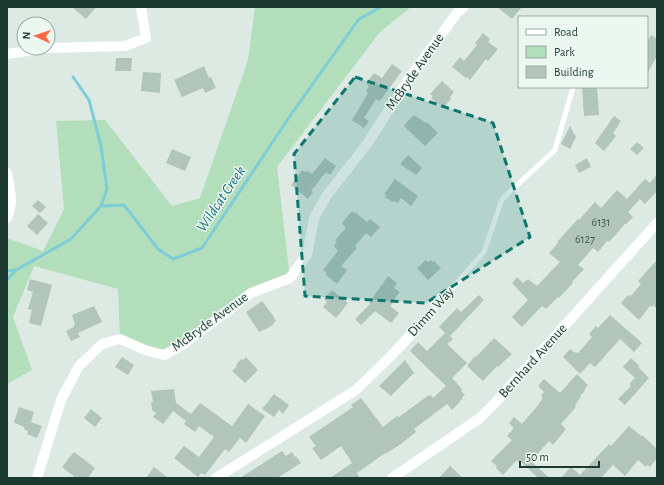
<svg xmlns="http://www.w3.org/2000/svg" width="664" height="485" font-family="'Alegreya Sans',sans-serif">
<rect width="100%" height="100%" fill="#dceae3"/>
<!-- green -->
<polygon fill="#b2debc" points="255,7 411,7 380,32 277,167 290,278 251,293 164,355 120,339 118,289 34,266 13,317 32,370 7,384 7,238 43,251 64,209 56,121 105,120 172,206 200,198 248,60"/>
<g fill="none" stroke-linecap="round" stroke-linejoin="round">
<!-- stream -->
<g stroke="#7ecdd6" stroke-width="3">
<polyline points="73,77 89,100 101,146 107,189 101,206"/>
<polyline points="7,271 15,270"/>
<polyline points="7,280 16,270 71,239 101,206 124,205 158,249 173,259 202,248 290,116 359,19 381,7"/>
</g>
</g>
<!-- building -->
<g fill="#b1c5bc">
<polygon points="72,7 96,7 86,19"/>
<polygon points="497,7 522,7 512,19"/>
<polygon points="483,33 490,39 488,42 498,49 488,61 486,59 470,80 467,77 466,78 452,67 460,57 464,61 477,45 475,43"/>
<polygon points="651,35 657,39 657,56 647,74 647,42"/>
<polygon points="116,58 132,58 131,71 115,71"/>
<polygon points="392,64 402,71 380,101 376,99 364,118 369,121 364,128 352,120 368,93 366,91 369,86 366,83 374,73 382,78"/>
<polygon points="204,66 209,78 211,77 216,88 205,93 203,88 182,97 174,80"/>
<polygon points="143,72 161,73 160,93 141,91"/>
<polygon points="442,81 454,92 450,97 451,99 443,108 431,98 433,96 430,94"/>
<polygon points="582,87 597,87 599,115 584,116"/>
<polygon points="414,115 426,123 427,122 438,133 425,146 404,126 406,124 406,123"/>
<polygon points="614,116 621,121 613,133 616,136 604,151 595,143"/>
<polygon points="570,126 576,137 570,149 561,144"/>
<polygon points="637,142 644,148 637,155 630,149"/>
<polygon points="172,149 191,157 185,171 166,163"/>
<polygon points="408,155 422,168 416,175 400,164"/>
<polygon points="325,158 336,166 330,175 326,172 311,191 313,192 308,199 291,185 302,170 305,172 308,171 312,174"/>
<polygon points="587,158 591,167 579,173 575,165"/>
<polygon points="657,174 657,191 645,204 640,199 628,212 633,217 626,224 625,224 609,242 607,241 598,252 593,248 578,265 584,269 572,282 573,283 559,298 558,297 546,309 542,306 522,327 512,317 528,300 512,283 517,277 523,283 528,279 537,286 560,262 549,253 558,243 557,242 578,219 579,220 595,202 601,208 617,190 627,199 645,179 650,183"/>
<polygon points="395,179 418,196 411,206 401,198 398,203 394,201 393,202 385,197 387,195 384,194"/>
<polygon points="38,200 46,207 40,213 32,206"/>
<polygon points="352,211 354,213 355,212 367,222 370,219 380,227 371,237 366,233 355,246 357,248 341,266 347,270 337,284 326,275 327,273 323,270 338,251 334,246 337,242 335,240 346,228 342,223"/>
<polygon points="38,214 48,223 37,235 27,226"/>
<polygon points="426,260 428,262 431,260 433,262 434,261 441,268 428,280 417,268"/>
<polygon points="657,260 657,309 653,305 652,307 650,306 639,320 621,303 628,295 630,297 641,284 638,281"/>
<polygon points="388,276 397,283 394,288 400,292 394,299 395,300 390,306 399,313 391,323 375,311 361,325 355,319 370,304 369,303"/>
<polygon points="30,279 52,285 41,326 29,323 32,310 28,309 33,292 27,290"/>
<polygon points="332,290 348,303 336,318 323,307 327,302 324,299"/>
<polygon points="479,295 484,300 450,336 453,339 447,344 467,363 452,378 462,389 461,391 465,395 462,397 463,398 459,402 460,402 452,410 447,404 414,429 416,432 401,444 385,454 385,453 357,473 360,478 330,478 352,463 341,446 321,460 312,448 316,446 309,437 353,407 351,405 361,398 383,427 397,416 399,417 429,395 429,396 431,395 433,398 446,386 410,351 418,342 427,351 445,333 439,327 457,308 461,312"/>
<polygon points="262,301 274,317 274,318 276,321 273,323 274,324 265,330 265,329 259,332 246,312"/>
<polygon points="94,306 102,322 78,333 80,337 71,341 66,331 74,327 74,325 75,324 72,315"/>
<polygon points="610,315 642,343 634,352 620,339 595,367 590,363 580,374 563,357 570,349 575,353 576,352 578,353 592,337 589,334 596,326 598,328"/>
<polygon points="494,338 512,354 498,367 497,366 483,381 467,366 475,356 476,357"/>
<polygon points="122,357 134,365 128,375 115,367"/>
<polygon points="246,357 258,370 245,383 232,371 237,366 236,365 241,359 243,360"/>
<polygon points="631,358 640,366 638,367 649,378 625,405 618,399 631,386 629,384 635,378 623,367"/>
<polygon points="405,360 414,373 391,396 379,386"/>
<polygon points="577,374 588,385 584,390 585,391 580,396 581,397 575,405 576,407 561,424 566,429 553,445 549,441 531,461 549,478 538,478 520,461 519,462 517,460 503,475 496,468 497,466 491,461 512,440 507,436 514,428 509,423 514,417 522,424 539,404 539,403 543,398 541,396 544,392 538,386 544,379 560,393"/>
<polygon points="174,389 176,403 191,414 200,403 232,426 248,404 265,416 246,443 240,438 229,452 225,449 205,475 201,473 198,477 174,458 184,446 199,457 214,437 199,426 195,432 184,424 186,421 173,411 163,424 153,417 156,413 152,410 151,402 153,402 151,391"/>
<polygon points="274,394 289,405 283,414 279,410 274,417 262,409"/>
<polygon points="19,407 34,412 31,422 42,426 37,438 27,434 28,431 24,429 24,427 15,423 14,422"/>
<polygon points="91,409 102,418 95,427 84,418"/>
<polygon points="629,426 641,436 642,435 657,449 657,458 650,467 647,465 646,467 638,460 625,476 613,465 601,478 561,478 571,467 580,475 609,444 611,446"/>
<polygon points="282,451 286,456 292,452 295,457 296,456 301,463 277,478 240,478"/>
<polygon points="74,452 95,468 88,478 76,478 62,467"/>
<polygon points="450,466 463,478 439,478"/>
<polygon points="154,467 168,478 146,478"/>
</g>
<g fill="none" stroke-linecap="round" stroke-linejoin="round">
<!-- lane -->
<polyline stroke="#fff" stroke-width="5" points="415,330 484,252 502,199 555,150 573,87"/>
<!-- street -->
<g stroke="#fff" stroke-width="10">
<polyline points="48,48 125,46 146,38 141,7"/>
<polyline points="7,54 47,48"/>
<path d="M7,173C10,189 14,203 7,218"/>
<polyline points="37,478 61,400 79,366 102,344 120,339 145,350 164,355 181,346 251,293 290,278 307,255 314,218 327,195 367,144 406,83 457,13 464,7"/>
<polyline points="216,478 356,390 392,355 415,330"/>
<polyline points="392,478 480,418 494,404 657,223"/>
</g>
</g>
<!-- marked area -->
<path fill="#0f766e" fill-opacity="0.2" stroke="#0f766e" stroke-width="3" stroke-dasharray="8 5" stroke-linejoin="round" d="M355,77L493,123L530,237L426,303L305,296L294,154Z"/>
<g text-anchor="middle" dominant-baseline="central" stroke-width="3" stroke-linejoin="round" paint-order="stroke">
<!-- number labels -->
<g font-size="12" fill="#425d54">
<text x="601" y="222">6131</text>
<text x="585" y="239">6127</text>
</g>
<!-- street labels -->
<g font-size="14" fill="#1d3a31" stroke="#edf7f1">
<text transform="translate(415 72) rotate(-55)">McBryde Avenue</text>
<text transform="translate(431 312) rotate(-48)">Dimm Way</text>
<text transform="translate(210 322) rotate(-36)">McBryde Avenue</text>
<text transform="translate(533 361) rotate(-48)">Bernhard Avenue</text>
</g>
<!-- water labels -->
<g font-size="15" font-style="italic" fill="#136f7b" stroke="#edf7f1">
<text transform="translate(221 199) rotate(-56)">Wildcat Creek</text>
</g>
</g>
<!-- border -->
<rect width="664" height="485" fill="none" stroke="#1d3a31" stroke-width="16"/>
<!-- legend -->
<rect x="518" y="16" width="130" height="72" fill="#edf7f1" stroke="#9aaba4"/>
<rect x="526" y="29" width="20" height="6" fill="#ffffff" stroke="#9aaba4"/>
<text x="554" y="36" font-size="12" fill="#1d3a31">Road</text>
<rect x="526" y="46" width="20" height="12" fill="#b2debc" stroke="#9aaba4"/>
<text x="554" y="56" font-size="12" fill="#1d3a31">Park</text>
<rect x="526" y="66" width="20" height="12" fill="#b1c5bc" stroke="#9aaba4"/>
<text x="554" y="76" font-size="12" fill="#1d3a31">Building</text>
<!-- north arrow -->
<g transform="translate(36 36) rotate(273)"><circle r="19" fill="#edf7f1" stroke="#9aaba4"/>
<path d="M0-3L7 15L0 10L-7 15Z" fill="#ff6945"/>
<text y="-6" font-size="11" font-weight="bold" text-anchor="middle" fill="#1d3a31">N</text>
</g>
<!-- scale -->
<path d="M520 461v6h79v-6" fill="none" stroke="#1d3a31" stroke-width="2"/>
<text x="526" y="461" font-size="12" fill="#1d3a31" stroke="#edf7f1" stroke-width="3" paint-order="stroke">50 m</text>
</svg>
